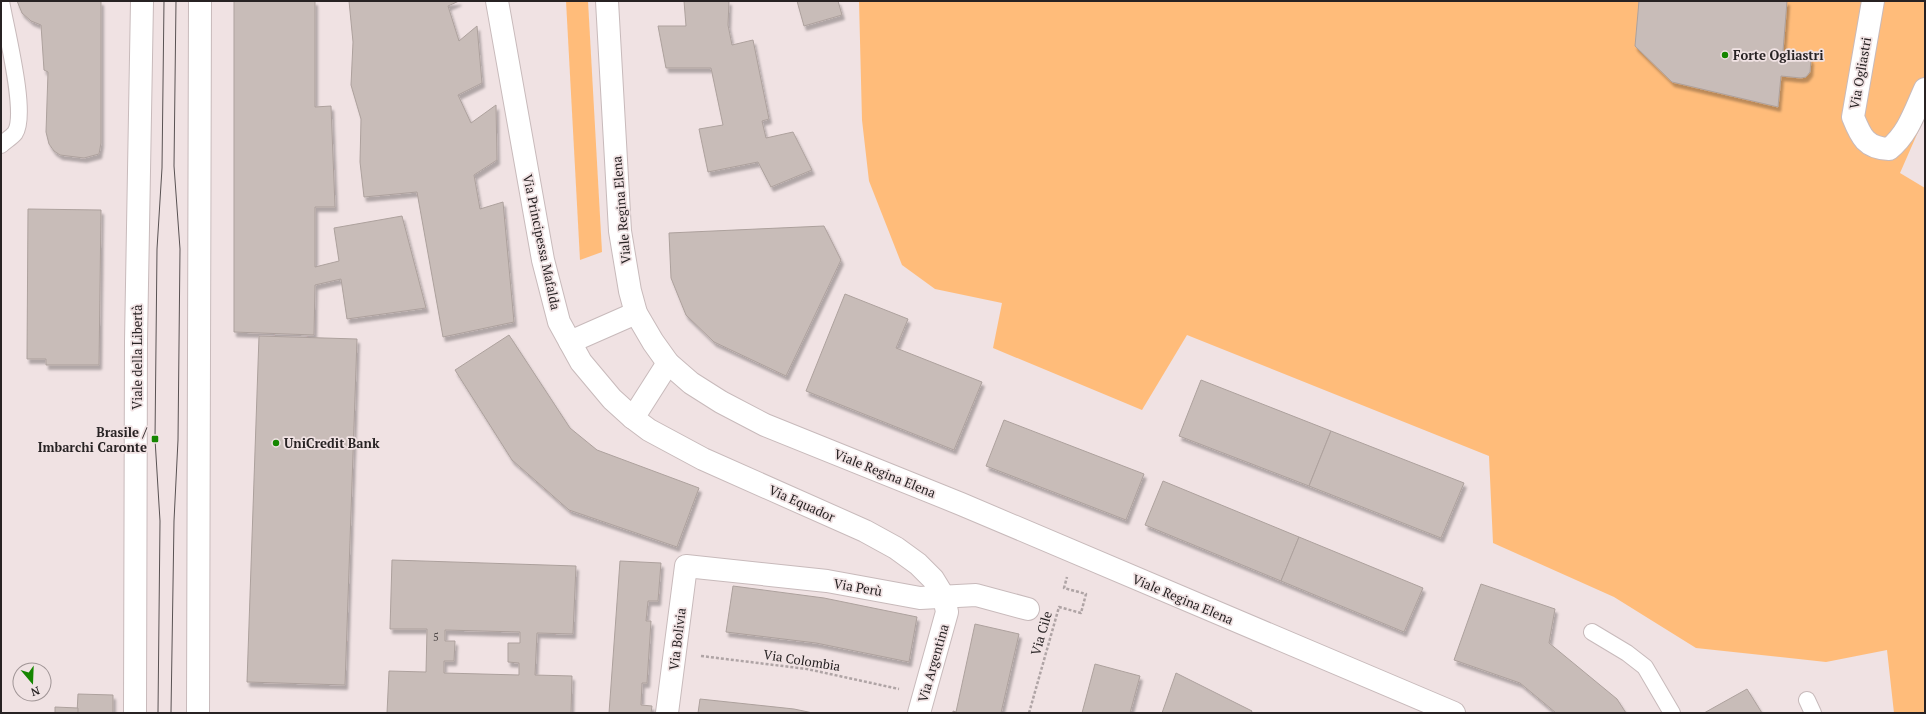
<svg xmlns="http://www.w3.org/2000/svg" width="1926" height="714" font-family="'PT Serif',serif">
<defs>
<filter id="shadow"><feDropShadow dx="2.5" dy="4.5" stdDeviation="1" flood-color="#0004"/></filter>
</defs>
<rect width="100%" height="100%" fill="#f0e2e3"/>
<!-- green -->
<g fill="#ffbc7a">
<polygon points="566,1 588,1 602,252 580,260"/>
<polygon points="859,1 1925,1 1925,116 1900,173 1925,188 1925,713 1894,713 1887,650 1826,662 1696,648 1614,597 1493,543 1489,456 1187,335 1142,410 993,348 1002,303 935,289 902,265 869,181 862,120"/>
</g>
<!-- building -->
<g fill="#c8bcb8" stroke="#ada19d" fill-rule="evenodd" filter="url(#shadow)">
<polygon points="17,1 101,1 101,143 99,154 84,158 60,155 54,151 49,144 46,132 48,72 44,70 41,25 31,21 22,13"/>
<polygon points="234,1 315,1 315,107 331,106 335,207 315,207 315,267 339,261 334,228 402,216 426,308 347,319 341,279 315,285 314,335 234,332"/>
<polygon points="349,1 459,1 448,6 459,41 477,26 482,83 458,95 471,123 496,105 497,160 474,175 480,209 503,202 514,322 443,337 417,192 364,197 360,162 361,119 351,85 353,42"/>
<polygon points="684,1 729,1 728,25 732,45 753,40 769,119 762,121 766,138 793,132 812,170 771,187 758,162 708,172 699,129 723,125 711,68 666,68 658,26 686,26"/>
<polygon points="797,1 838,1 842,15 804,26"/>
<polygon points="1639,1 1787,1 1783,51 1804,53 1808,56 1811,60 1810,72 1806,77 1801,78 1781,76 1778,107 1672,82 1635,46"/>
<polygon points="28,209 101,210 99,365 46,365 46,359 27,359"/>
<polygon points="824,226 841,260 786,376 714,342 686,315 671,278 669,233"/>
<polygon points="845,294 908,319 896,348 982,382 954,450 806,391"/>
<polygon points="509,335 570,428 597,450 699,488 677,547 569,510 512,460 455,370"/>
<polygon points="259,336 357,339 345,685 247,682"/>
<polygon points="1201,380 1331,431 1309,486 1179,436"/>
<polygon points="1004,420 1144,474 1126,520 986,466"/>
<polygon points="1331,431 1464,483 1441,538 1309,486"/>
<polygon points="1163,481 1299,537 1281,581 1145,525"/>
<polygon points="1299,537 1423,588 1404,632 1281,581"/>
<path d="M392,560L576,566L573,634L537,633L535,675L572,676L571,713H387L389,671L426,672L427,629H390ZM445,630L520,632V643H508V662L519,663V675L444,673V661H454L455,641H445Z"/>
<polygon points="620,561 661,563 658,601 648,601 646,621 651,621 647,683 642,683 641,705 652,706 651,713 609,713"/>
<polygon points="1481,584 1555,609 1549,643 1617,699 1626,713 1556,713 1520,683 1454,660"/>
<polygon points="733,586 824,598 917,617 909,662 816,643 726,632"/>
<polygon points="975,624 1019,634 1001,713 953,713 953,711 956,712"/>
<polygon points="1095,664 1140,676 1130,713 1082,713"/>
<polygon points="1176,673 1252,711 1251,713 1162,713"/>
<polygon points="1747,689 1762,713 1704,713"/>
<polygon points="78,694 113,695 113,713 77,713"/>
<polygon points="700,699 794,709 813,713 698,713"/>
<polygon points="55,707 78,708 78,713 55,713"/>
</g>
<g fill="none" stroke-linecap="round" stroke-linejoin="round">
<defs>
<g id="lane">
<path d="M1,145C5,141 12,137 15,133C28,114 5,26 1,1"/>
<polyline points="1592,632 1627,653 1645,667 1672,713"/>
<polyline points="1807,700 1813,713"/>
</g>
<g id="street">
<polyline points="497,1 543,260 559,322 581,362 612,399 633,418 649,430 703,459 865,531 896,548 918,564 933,579 944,597 947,612 919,713"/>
<path d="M1873,1L1853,117C1861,137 1866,148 1889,149C1908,134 1915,111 1925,89"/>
<polyline points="570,342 636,313"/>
<polyline points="633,418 668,363"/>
<polyline points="667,713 686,566 827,581 920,598 976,595 1028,609"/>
</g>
<polyline id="secondary" points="607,1 620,231 630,291 636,313 653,342 668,363 691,383 721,402 765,425 961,504 1454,713"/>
<g id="primary">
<polyline points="135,713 136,341 142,1"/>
<polyline points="198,713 200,1"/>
</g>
</defs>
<!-- lane casing -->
<use href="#lane" stroke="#c8babb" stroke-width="18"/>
<!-- street casing -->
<use href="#street" stroke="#c8babb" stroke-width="24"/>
<!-- secondary casing -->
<use href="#secondary" stroke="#c8babb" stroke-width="24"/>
<!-- primary casing -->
<use href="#primary" stroke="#c8babb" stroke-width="24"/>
<!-- path -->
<g stroke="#afa4a5" stroke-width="2.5" stroke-dasharray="3 2" stroke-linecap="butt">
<polyline points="701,656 807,669 899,689"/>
<polyline points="1029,713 1059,607 1081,613 1086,594 1064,588 1067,577"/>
</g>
<!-- lane -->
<use href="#lane" stroke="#fff" stroke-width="16"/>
<!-- street -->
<use href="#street" stroke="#fff" stroke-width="22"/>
<!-- secondary -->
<use href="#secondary" stroke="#fff" stroke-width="22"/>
<!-- primary -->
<use href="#primary" stroke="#fff" stroke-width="22"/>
<!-- tram -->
<g stroke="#595253" stroke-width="1">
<polyline points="158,713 160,521 155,439 157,249 162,168 164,1"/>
<polyline points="171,713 174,521 178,440 180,249 174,166 176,1"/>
</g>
</g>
<!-- markers -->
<g fill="#158600" stroke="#f0e2e3" stroke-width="1.5">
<circle cx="1725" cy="55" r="4"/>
<rect x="151" y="435" width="8" height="8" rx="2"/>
<circle cx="276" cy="443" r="4"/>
</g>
<g text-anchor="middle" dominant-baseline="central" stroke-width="3.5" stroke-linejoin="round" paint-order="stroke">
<!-- number labels -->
<g font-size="11" fill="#4f4848">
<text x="436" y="637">5</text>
</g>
<!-- poi labels -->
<g font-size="13" font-weight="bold" fill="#272223" stroke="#f0e2e3" text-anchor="start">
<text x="1733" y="55">Forte Ogliastri</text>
<text x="147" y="432" text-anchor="end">Brasile /<tspan x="147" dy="15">Imbarchi Caronte</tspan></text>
<text x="284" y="443">UniCredit Bank</text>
</g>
<!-- street labels -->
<g font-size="13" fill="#272223" stroke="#f0e2e3">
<text transform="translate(1860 73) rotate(-80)">Via Ogliastri</text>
<text transform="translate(621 210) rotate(-95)">Viale Regina Elena</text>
<text transform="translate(542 242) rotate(78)">Via Principessa Mafalda</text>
<text transform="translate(137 357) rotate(-90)">Viale della Libertà</text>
<text transform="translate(885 473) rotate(22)">Viale Regina Elena</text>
<text transform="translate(802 503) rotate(24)">Via Equador</text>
<text transform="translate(858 587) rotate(10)">Via Perù</text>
<text transform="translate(1183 599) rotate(23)">Viale Regina Elena</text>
<text transform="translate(1041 633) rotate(-74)">Via Cile</text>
<text transform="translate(677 639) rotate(-83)">Via Bolivia</text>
<text transform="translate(802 660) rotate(9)">Via Colombia</text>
<text transform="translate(933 663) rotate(-74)">Via Argentina</text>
</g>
</g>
<!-- border -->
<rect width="1926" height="714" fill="none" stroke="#272223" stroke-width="4"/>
<!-- north arrow -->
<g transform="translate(32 682) rotate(161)"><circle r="19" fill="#f0e2e3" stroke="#a09596"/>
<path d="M0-3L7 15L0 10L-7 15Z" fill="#158600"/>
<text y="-6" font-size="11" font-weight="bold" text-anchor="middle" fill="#272223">N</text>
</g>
</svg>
